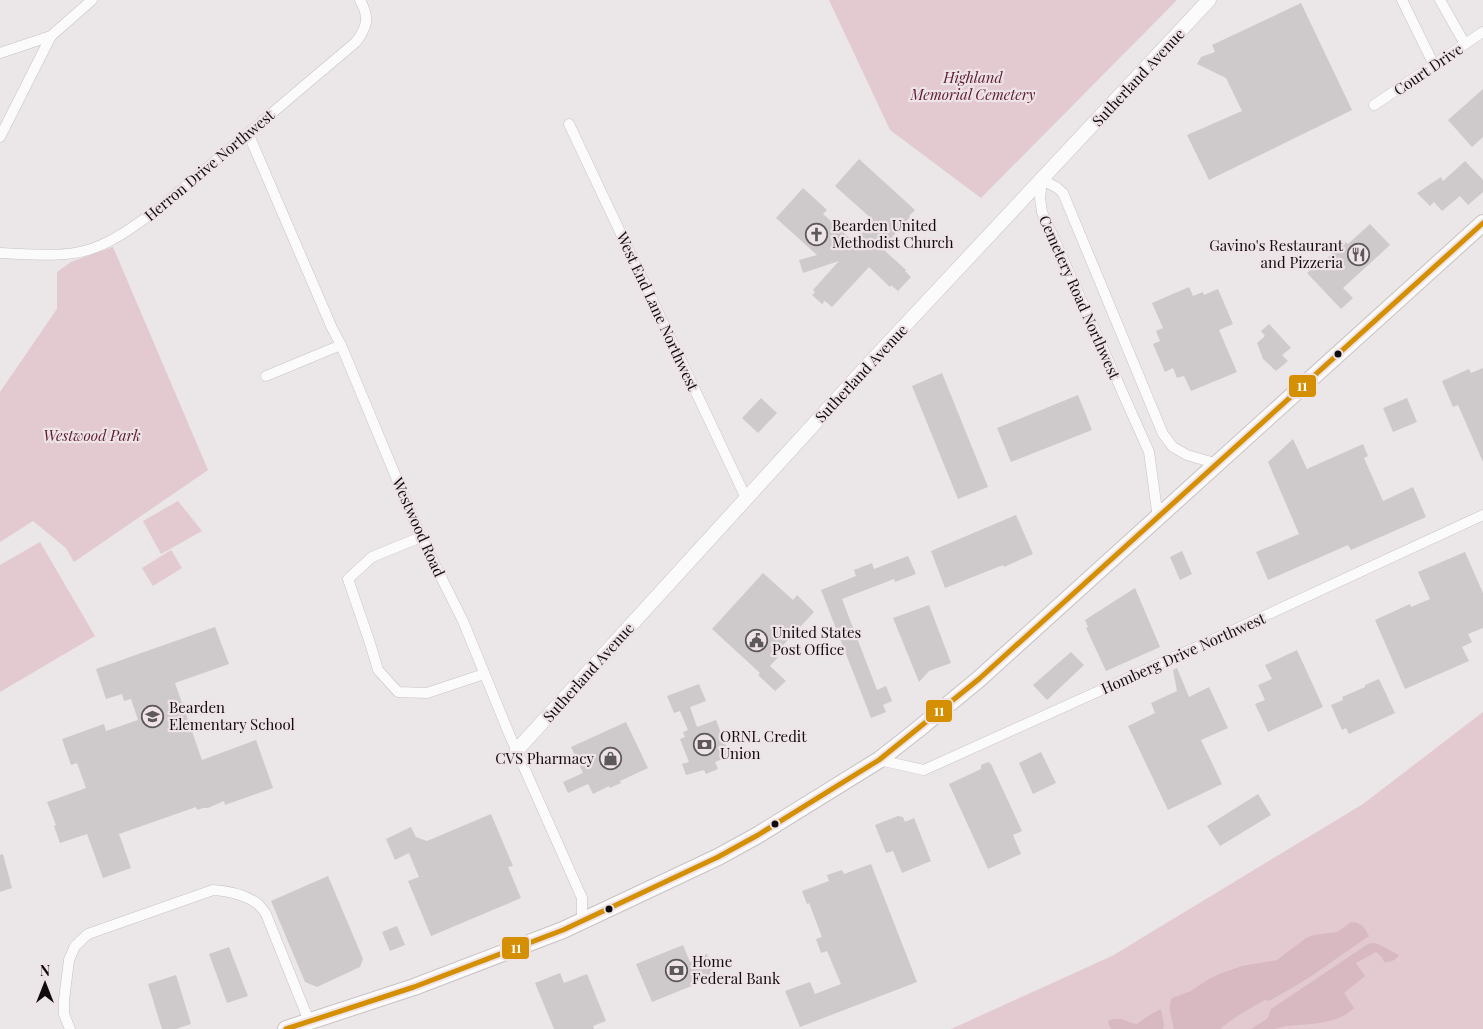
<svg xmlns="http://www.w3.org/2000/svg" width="1483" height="1029" font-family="'Playfair Display',serif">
<rect width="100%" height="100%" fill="#ebe6e7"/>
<!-- green -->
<g fill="#e2cad0">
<polygon points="829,0 1177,0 981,198 890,130"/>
<polygon points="113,247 208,470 74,562 66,548 33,521 0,542 0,392 57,309 57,272 71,262"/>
<polygon points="178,501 202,531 161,554 143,521"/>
<polygon points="40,542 95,636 0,692 0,565"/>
<polygon points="171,550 182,568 153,586 142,568"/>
<polygon points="1483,712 1483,1029 951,1029 1112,956 1363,804"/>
</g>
<!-- forest -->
<g fill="#d9b9c1">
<path d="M1351,922C1361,922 1365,928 1369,936L1307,979L1269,1001L1265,1000C1249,1009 1234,1017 1220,1029H1174C1172,1020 1167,1007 1172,998L1191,991L1209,979L1219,974L1242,966L1277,960L1306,938L1314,935L1337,932Z"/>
<path d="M1373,943L1378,944L1399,955C1396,960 1390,963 1384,962L1382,957L1376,952L1356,963L1365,976L1344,993L1354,1008C1338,1025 1307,1024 1286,1026C1282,1027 1278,1028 1275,1029C1267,1029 1258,1029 1251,1029L1268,1018L1271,1009L1368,944Z"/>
<path d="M1161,1009L1164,1025L1163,1029H1111L1108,1022L1109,1020C1124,1016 1123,1022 1137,1024L1148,1016Z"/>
</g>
<!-- building -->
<g fill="#cecacb">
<polygon points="1301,3 1352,110 1209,180 1187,135 1242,111 1226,78 1197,64 1201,57 1215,52 1212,45"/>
<polygon points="1483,89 1483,137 1472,147 1448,120"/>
<polygon points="859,159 915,210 909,216 910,217 892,237 894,239 884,250 906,270 905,271 911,277 898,291 891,285 890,287 869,267 832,307 825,301 822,304 812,295 815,292 813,290 839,261 803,273 799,260 817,255 776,218 803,188 827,210 823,214 854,242 873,220 835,186"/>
<polygon points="1465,161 1483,180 1483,192 1468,205 1460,196 1442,211 1434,202 1430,206 1417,193 1441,177 1443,181"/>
<polygon points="1370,224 1390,245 1343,288 1353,298 1341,309 1307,273 1319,262 1321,264 1345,242 1348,244"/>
<polygon points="1189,287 1193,296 1203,292 1204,295 1218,289 1233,324 1219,330 1237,372 1191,391 1184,376 1177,378 1173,368 1165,372 1153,344 1160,341 1156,331 1163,328 1152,303"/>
<polygon points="1269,324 1291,348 1282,355 1288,361 1276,371 1263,359 1257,343 1265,336 1261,331"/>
<polygon points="1483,368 1483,462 1458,405 1453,407 1442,381 1469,369 1471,373"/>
<polygon points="942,373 988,487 958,499 912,386"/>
<polygon points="1078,395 1092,430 1011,462 997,428"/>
<polygon points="761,398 777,413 758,433 742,418"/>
<polygon points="1407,398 1417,422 1393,432 1383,408"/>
<polygon points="1293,439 1307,469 1363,444 1368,456 1364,458 1383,501 1413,487 1426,517 1351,550 1348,545 1268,580 1256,552 1299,534 1268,462"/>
<polygon points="1016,515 1033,554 1004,567 1003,565 945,588 931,551"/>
<polygon points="1182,551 1192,574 1180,580 1170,557"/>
<polygon points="1465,552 1483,593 1483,628 1468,634 1472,642 1462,647 1469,661 1405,689 1375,620 1410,604 1411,607 1430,599 1418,572"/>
<polygon points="908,556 916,574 895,582 894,579 842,599 877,690 886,686 892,701 883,705 886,712 871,718 821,590 856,576 854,570 872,563 874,569"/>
<polygon points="763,573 793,600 797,595 814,612 776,653 779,656 770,666 786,681 775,691 758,675 760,673 712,629"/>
<polygon points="1135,588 1160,647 1106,671 1086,628 1088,627 1085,620"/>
<polygon points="929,605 951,663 929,671 919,682 893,618"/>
<polygon points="215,627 229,664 175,683 202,760 256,740 273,788 225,805 224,801 208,808 203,808 197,810 196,807 119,834 131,868 103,878 87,834 60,843 54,826 56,825 47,802 86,788 77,763 71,765 62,739 104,724 106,731 138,720 131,699 124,701 122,694 106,699 96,669"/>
<polygon points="1297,650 1323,707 1268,732 1255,704 1265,700 1258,685 1272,679 1265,665"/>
<polygon points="1071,652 1084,665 1047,700 1033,685"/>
<polygon points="1177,668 1189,697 1209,687 1228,728 1201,740 1222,784 1168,810 1128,726 1155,713 1151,703 1177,691 1173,670"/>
<polygon points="1379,679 1395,713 1349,734 1346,728 1342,730 1331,705 1343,700 1342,697 1365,687 1365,685"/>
<polygon points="699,684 706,701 690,707 697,727 716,720 728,751 726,752 728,757 715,762 718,769 706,774 704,770 686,775 682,764 689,762 680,739 685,737 683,732 688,730 680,711 674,713 667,696"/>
<polygon points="626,722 648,768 620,781 621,783 610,788 609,786 593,794 588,784 568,793 563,782 583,773 571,747"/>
<polygon points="1041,752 1056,783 1033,794 1019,763"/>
<polygon points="988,762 991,764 1022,831 1013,835 1021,854 988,869 949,784 981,769 981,765"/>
<polygon points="1258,794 1271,815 1220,846 1207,826"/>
<polygon points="491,814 513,866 508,867 521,898 431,936 408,881 419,877 409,853 395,860 386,839 411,827 416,837 427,841"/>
<polygon points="898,816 903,817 905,822 914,818 931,861 902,873 893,851 886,853 875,825"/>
<polygon points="3,854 12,888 0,892 0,855"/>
<polygon points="871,864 917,982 800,1027 785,991 810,982 815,994 841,984 827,951 821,953 816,939 822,937 809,903 807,904 802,891 829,881 827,875 842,870 844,874"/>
<polygon points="328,876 363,959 360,967 317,987 305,982 271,901"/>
<polygon points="397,926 405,945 390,951 382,932"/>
<polygon points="683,945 690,962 707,954 716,976 652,1002 636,964"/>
<polygon points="229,947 248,996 227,1003 209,954"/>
<polygon points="560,973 564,983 587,974 606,1021 593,1026 594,1029 554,1029 535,983"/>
<polygon points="176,975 191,1024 176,1029 162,1029 148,984"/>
</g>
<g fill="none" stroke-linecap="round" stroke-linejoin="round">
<defs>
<g id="street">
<polyline points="1402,0 1434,65"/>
<polyline points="1440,0 1465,44"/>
<polyline points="0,53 51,36 92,0"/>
<polyline points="1374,105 1483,32"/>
<polyline points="569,124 746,498"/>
<polyline points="248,133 332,328 341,345 421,537 463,621 510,736 582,898 582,922"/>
<polyline points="0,137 51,36"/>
<path d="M0,253C26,254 63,258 88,250C115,242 138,223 161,207L356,42C367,27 370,18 360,0"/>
<polyline points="266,376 341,345"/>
<polyline points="1158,518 1149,452 1042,212 1040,198 1042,180 1056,187 1063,193 1163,434 1173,447 1187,455 1218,464"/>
<polyline points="421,537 372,557 348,579 370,643 378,670 398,692 427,693 484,674"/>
<polyline points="879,760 924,770 1234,630 1483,515"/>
<path d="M70,1029L64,1014V1000L69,960L75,946L88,934L213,890C228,891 246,895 258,904C261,907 264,911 266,914L309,1021"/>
</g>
<polyline id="secondary" points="517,750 867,366 1209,0"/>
<polyline id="primary" points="286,1029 414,987 563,930 718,857 758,835 879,760 916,731 979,679 1483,223"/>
</defs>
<!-- street casing -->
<use href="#street" stroke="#c7c3c4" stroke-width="11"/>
<!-- secondary casing -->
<use href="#secondary" stroke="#c7c3c4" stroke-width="15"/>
<!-- primary casing -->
<use href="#primary" stroke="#c7c3c4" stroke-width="18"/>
<!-- street -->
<use href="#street" stroke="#fcfbfb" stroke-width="10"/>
<!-- secondary -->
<use href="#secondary" stroke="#fcfbfb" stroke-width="14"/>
<!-- primary -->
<use href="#primary" stroke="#fcfbfb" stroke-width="16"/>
<defs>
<polyline id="bus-1" points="286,1029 414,987 563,930 718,857 758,835 879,760 979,679 1483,223"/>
</defs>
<!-- bus-1 casing -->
<use href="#bus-1" stroke="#eee3e6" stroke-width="9"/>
<!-- bus-1 -->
<use href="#bus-1" stroke="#d48f02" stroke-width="5"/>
</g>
<!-- icons -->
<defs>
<symbol id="church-ring" viewBox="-11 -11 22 22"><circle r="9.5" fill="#eee3e6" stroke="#5d5859" stroke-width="1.5"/><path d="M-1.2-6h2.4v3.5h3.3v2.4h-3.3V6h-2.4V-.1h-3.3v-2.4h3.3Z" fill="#5d5859"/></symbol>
<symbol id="restaurant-ring" viewBox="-11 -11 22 22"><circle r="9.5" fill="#eee3e6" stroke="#5d5859" stroke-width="1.5"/><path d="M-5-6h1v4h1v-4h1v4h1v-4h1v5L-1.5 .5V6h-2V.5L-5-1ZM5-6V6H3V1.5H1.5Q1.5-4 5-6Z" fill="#5d5859"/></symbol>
<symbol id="civic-ring" viewBox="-11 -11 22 22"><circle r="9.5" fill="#eee3e6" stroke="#5d5859" stroke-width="1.5"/><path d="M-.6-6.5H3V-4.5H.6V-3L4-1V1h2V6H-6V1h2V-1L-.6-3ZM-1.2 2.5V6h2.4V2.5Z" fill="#5d5859"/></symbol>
<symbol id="school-ring" viewBox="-11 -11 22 22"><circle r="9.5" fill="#eee3e6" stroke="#5d5859" stroke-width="1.5"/><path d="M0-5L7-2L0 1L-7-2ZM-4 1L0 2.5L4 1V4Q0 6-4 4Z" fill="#5d5859"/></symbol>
<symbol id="bank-ring" viewBox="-11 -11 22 22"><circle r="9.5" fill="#eee3e6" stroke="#5d5859" stroke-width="1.5"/><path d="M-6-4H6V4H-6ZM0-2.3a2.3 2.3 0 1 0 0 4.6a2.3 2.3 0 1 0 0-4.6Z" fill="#5d5859"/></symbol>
<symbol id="shop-ring" viewBox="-11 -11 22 22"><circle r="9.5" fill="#eee3e6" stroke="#5d5859" stroke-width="1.5"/><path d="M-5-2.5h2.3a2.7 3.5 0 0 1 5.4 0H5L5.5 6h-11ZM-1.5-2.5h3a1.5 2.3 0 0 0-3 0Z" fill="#5d5859"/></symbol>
</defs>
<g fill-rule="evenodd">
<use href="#church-ring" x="804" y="222" width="25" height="25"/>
<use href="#restaurant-ring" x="1346" y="242" width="25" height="25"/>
<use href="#civic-ring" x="744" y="628" width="25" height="25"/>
<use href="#school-ring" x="140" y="704" width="25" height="25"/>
<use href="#bank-ring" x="692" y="732" width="25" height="25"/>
<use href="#shop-ring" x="598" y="746" width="25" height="25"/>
<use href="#bank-ring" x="664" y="958" width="25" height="25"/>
</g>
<!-- markers -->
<g fill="#100c0d" stroke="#eee3e6" stroke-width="2">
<circle cx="1338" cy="354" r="4.5"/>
<circle cx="775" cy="824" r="4.5"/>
<circle cx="609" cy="909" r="4.5"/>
</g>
<g text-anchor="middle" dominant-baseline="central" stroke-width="4.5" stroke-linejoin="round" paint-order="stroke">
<!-- street labels -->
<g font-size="15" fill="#100c0d" stroke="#eee3e6">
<text transform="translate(1428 69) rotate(-34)">Court Drive</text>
<text transform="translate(1138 77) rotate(-47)">Sutherland Avenue</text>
<text transform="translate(209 165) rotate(-40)">Herron Drive Northwest</text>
<text transform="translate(1080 297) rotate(66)">Cemetery Road Northwest</text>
<text transform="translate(658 311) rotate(65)">West End Lane Northwest</text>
<text transform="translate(861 373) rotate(-47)">Sutherland Avenue</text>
<text transform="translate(419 527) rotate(66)">Westwood Road</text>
<text transform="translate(1183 653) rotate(-24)">Homberg Drive Northwest</text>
<text transform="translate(588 672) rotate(-48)">Sutherland Avenue</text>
</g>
<!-- park labels -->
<g font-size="15" font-style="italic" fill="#5c1b32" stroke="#eee3e6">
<text x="973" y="77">Highland<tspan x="973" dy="17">Memorial Cemetery</tspan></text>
<text x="92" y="435">Westwood Park</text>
</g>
<!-- poi labels -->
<g font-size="15" fill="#100c0d" stroke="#eee3e6" text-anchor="start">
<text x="832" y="225">Bearden United<tspan x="832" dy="17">Methodist Church</tspan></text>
<text x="1343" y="245" text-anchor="end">Gavino's Restaurant<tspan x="1343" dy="17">and Pizzeria</tspan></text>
<text x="772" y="632">United States<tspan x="772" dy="17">Post Office</tspan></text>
<text x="169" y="707">Bearden<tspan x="169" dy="17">Elementary School</tspan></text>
<text x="720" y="736">ORNL Credit<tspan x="720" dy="17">Union</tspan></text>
<text x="594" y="758" text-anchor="end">CVS Pharmacy</text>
<text x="692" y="961">Home<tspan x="692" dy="17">Federal Bank</tspan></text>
</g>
</g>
<g stroke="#eee3e6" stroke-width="2">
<rect x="1288" y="374" width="29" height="24" rx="5" fill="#d48f02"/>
<rect x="925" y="699" width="28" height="24" rx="5" fill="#d48f02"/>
<rect x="501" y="936" width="29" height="24" rx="5" fill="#d48f02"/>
</g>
<g font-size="14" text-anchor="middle" font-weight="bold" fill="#fff">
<text x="1302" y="391">11</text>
<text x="939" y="716">11</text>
<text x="516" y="953">11</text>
</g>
<!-- north arrow -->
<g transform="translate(45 984)" stroke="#eee3e6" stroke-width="4" paint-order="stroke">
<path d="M0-4L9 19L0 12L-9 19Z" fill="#100c0d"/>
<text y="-8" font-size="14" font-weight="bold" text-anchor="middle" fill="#100c0d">N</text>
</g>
</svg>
